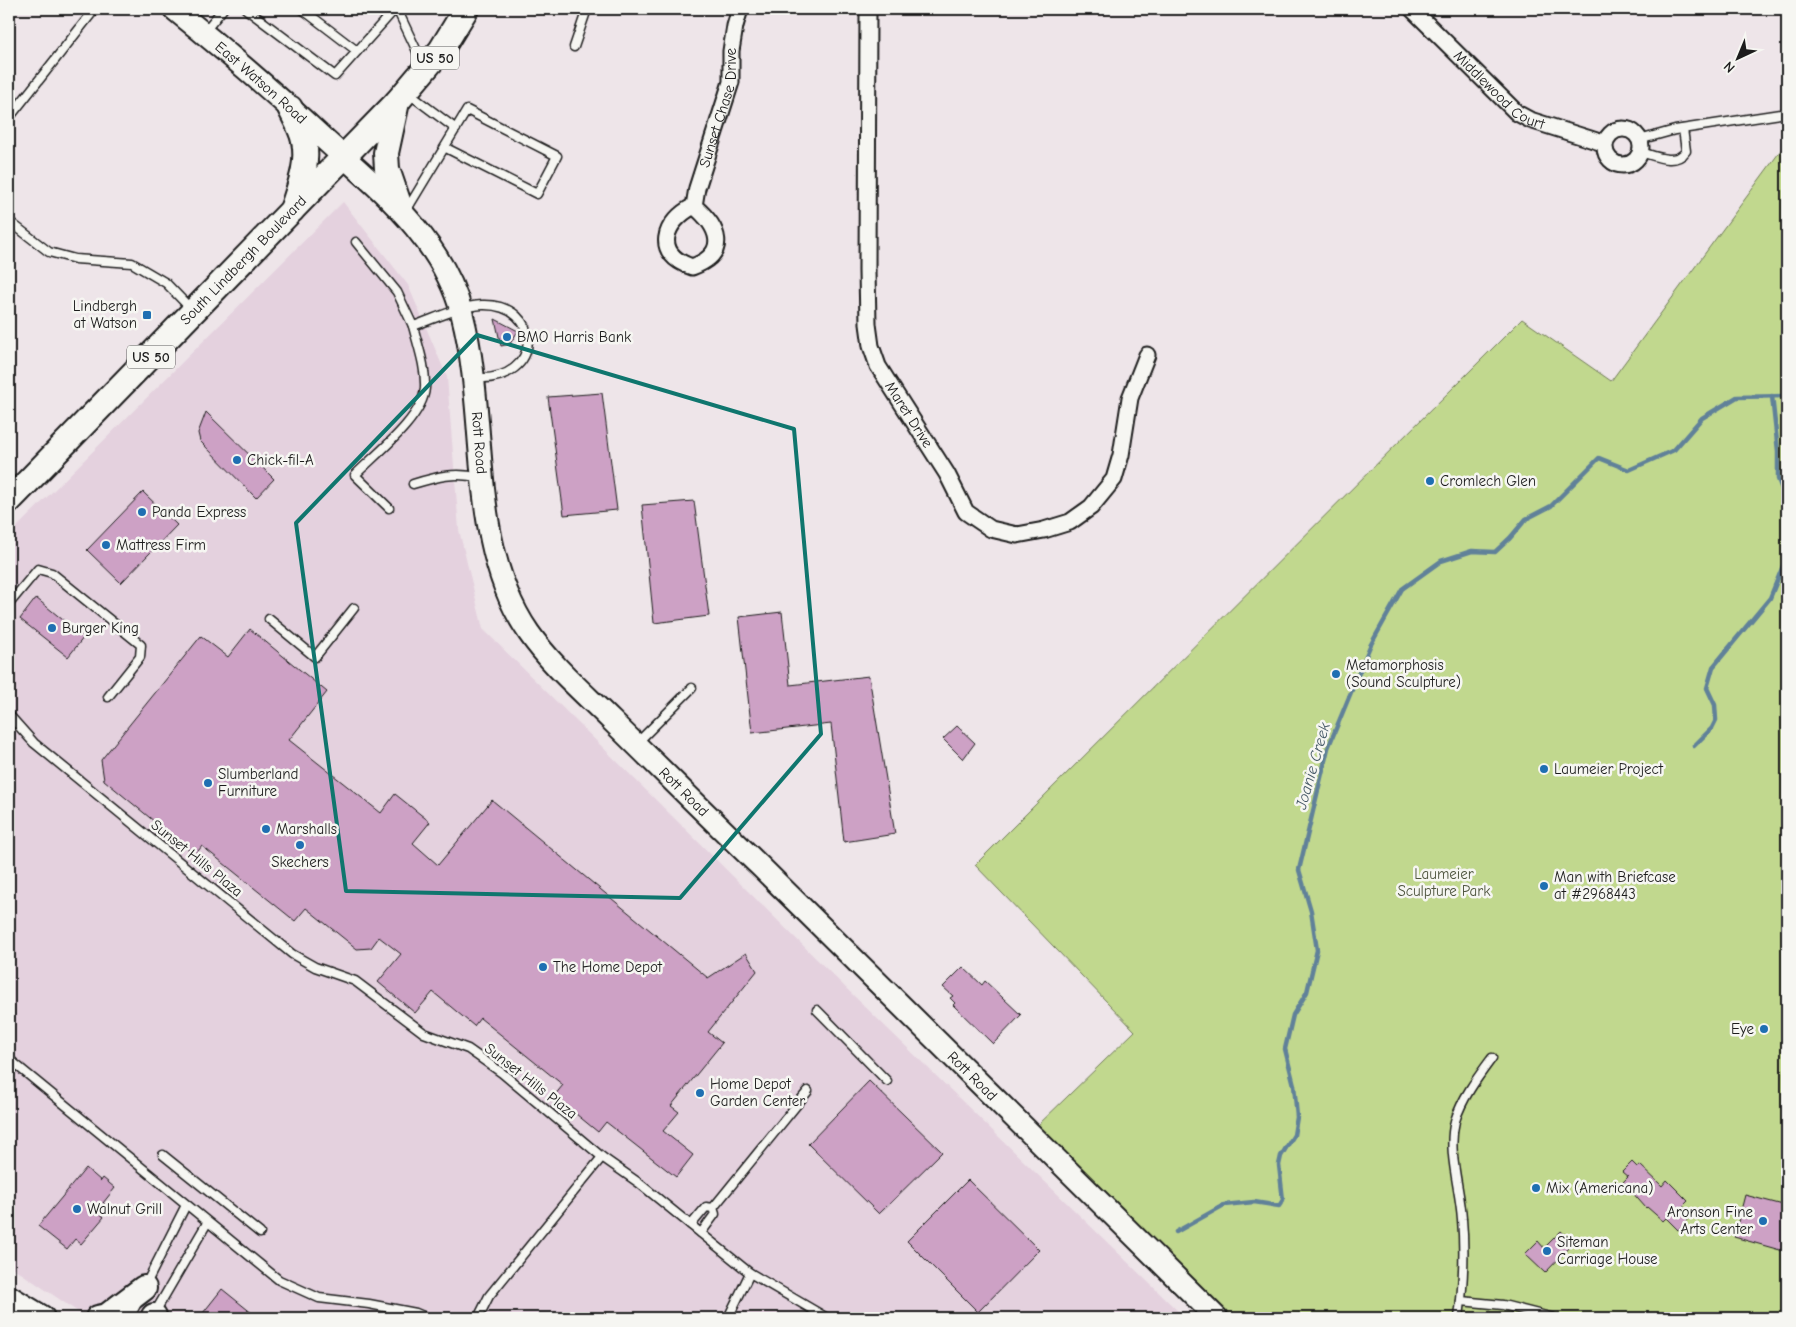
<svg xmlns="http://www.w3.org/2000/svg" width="1796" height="1327" font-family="'Comic Neue',sans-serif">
<rect width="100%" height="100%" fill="#eee5e9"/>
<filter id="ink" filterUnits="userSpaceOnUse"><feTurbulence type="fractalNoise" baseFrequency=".02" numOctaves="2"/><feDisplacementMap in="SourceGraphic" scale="10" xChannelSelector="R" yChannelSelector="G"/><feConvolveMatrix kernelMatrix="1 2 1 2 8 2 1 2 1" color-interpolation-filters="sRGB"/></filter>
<g filter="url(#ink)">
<!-- built -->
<polygon fill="#e4d1de" points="343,202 408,285 447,377 459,530 483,629 853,995 1185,1318 87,1318 9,1265 9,535"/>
<!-- green -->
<polygon fill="#c1d88e" stroke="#6e7a55" points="1787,142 1787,1318 1228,1318 1035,1128 1135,1031 975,865 1522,319 1611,381"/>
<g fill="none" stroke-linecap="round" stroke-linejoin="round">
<!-- stream -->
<g stroke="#608199" stroke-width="4.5">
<polyline points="1772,396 1778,451 1778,479 1787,502"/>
<polyline points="1694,746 1712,728 1716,720 1715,705 1707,688 1713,667 1770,598 1787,556"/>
<polyline points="1176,1232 1224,1205 1254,1202 1279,1206 1283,1200 1279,1165 1281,1156 1294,1135 1297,1117 1294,1085 1285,1049 1293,1015 1307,992 1317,950 1311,911 1299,870 1328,748 1370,646 1402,589 1441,561 1472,551 1495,552 1510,538 1526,519 1551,506 1599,458 1629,470 1674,450 1702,418 1737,397 1787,396"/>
</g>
</g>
<!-- building -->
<g fill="#cda1c5" stroke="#1c1c1c">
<polygon points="495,319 518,331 510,344 501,346"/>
<polygon points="602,393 617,510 564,515 548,397"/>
<polygon points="206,412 274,479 256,498 200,441 198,433"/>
<polygon points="143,492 177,525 121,583 87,550"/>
<polygon points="694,501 709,616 654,623 642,505"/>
<polygon points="36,598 84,637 68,657 20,619"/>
<polygon points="782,612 790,685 869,676 895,834 844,842 831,724 752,733 739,617"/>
<polygon points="250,629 327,692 289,740 381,813 395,794 430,822 413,843 438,865 492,800 708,978 746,953 757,971 708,1032 722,1043 671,1106 679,1112 663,1131 693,1155 676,1177 606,1122 598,1132 554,1096 563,1085 480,1018 474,1026 433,992 415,1013 378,982 401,954 379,937 371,948 357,949 306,908 295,921 202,846 195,855 104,780 101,760 201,636 228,657"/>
<polygon points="957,726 975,743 963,759 943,739"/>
<polygon points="963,967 982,985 985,981 1021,1015 993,1044 953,1005 955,1003 950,998 953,996 943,987"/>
<polygon points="869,1081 942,1152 879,1214 808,1144"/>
<polygon points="1632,1162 1637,1167 1640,1165 1662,1186 1667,1180 1688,1201 1683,1206 1692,1216 1678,1230 1666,1218 1663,1221 1647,1207 1646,1208 1623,1182 1628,1177 1622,1172"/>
<polygon points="86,1168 101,1181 103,1178 115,1188 103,1203 106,1205 99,1213 104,1217 81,1244 75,1239 67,1249 38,1226"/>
<polygon points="968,1180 1039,1250 978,1312 907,1241"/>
<polygon points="1745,1195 1787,1206 1787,1252 1734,1237"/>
<polygon points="1561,1231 1574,1243 1545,1273 1525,1254 1538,1241 1544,1248"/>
<polygon points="222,1289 258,1318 199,1318"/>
</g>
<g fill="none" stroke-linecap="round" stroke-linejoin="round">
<defs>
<g id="lane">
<polyline points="246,9 335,76 395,9"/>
<polyline points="302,9 357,51"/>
<polyline points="397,9 424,66"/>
<polyline points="404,9 422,9"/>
<polyline points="205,31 223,9"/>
<polyline points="574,47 587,9"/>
<polyline points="408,93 456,129"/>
<polyline points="9,118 95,9"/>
<polyline points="1639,140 1675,130 1787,113"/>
<path d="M1641,152C1655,156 1676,166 1686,151L1683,129"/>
<polyline points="406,211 467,110 557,156 537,194 446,148"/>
<polyline points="9,221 49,252 75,259 132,263 166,283 191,309"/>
<polyline points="356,242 397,292 413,326"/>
<path d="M413,484C436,477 456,471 479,478"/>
<path d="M389,508L355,475C376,454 423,418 425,388C426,367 418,346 413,326C434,319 460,306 482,305C544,303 544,382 476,378"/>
<polyline points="9,604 38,569 52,573 141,645 140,657 108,697"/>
<polyline points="269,619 315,657 354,608"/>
<polyline points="9,715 34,743 292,954 315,967 355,981 424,1033 468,1049 502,1073 602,1157 639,1183 750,1273 728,1318"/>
<polyline points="637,743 692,688"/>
<polyline points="817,1010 887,1081"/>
<polyline points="9,1059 279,1280 319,1298 369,1304 416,1313 428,1318"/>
<polyline points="163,1155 260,1233"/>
<polyline points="713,1208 808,1091"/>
<polyline points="691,1225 706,1207 713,1208 715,1214 701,1233"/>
<polyline points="750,1273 827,1318"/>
<polyline points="145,1286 186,1205"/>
<polyline points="1461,1301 1503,1305 1554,1318"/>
<polyline points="154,1314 207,1223"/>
<polyline points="129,1318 137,1303"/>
<polyline points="478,1318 489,1296 602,1157"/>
<path d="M1459,1318C1463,1286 1465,1252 1462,1219C1460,1187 1447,1152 1455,1121C1462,1098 1478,1077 1492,1058"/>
</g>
<g id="street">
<path id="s1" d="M868,9L867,271L868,324L871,346L878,366L947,474L966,512L991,529L1017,535L1044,530L1070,522L1091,507L1114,479L1121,455L1130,398L1147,355"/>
<path id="s2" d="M1412,9L1517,113L1530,120L1603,143"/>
<circle cx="1623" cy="147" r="18"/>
<path id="s3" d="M694,206L697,188L731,82V51L735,26L740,9"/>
<path d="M694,206C719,227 730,253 692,267C653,254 663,222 694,206Z"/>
</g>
<g id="secondary">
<path id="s4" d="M174,9C226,51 276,94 325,140C380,190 442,238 462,314C489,416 467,544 529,633C552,666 584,693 612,721C662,770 711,819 761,867C913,1017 1065,1168 1217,1318"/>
</g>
<g id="primary">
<polyline points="397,102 386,153 387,169 400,207"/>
<path d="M290,108C295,118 302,130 304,141C309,164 299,188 292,210"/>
<path id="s5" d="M9,501L397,102L441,50L466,9"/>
<polyline points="9,1298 42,1318"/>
<polyline points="154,1316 154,1318"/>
<polyline points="98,1318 107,1316 144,1288"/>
</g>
</defs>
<!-- lane casing -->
<use href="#lane" stroke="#1c1c1c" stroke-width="11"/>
<!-- street casing -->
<use href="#street" stroke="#1c1c1c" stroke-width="19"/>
<!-- secondary casing -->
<use href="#secondary" stroke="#1c1c1c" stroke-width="25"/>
<!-- primary casing -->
<use href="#primary" stroke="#1c1c1c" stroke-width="28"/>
<!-- lane -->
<use href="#lane" stroke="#f6f6f2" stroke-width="8"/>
<!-- street -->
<use href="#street" stroke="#f6f6f2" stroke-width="15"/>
<!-- secondary -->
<use href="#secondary" stroke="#f6f6f2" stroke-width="21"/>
<!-- primary -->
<use href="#primary" stroke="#f6f6f2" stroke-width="24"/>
</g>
</g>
<!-- marked area -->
<path fill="none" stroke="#0f766e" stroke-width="4" stroke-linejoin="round" d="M477,335L794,429L821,734L680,898L346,891L296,523Z"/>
<!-- markers -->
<g fill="#1f6fb2" stroke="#f6f6f2" stroke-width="2">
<rect x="142" y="310" width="10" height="10" rx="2.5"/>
<circle cx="507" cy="337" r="5"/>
<circle cx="237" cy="460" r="5"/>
<circle cx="1430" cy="481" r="5"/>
<circle cx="142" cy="512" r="5"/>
<circle cx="106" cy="545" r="5"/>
<circle cx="52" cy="628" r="5"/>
<circle cx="1336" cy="674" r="5"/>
<circle cx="1544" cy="769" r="5"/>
<circle cx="208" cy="783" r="5"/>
<circle cx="266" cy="829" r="5"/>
<circle cx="300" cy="845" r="5"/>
<circle cx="1544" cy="886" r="5"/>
<circle cx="543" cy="967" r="5"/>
<circle cx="1764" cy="1029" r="5"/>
<circle cx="700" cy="1093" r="5"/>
<circle cx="1536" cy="1188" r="5"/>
<circle cx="77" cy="1209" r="5"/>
<circle cx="1763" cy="1221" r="5"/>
<circle cx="1547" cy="1251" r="5"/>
</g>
<g text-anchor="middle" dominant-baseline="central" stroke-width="5" stroke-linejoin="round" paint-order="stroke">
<!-- shield labels -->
<g fill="#f6f6f2" stroke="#5d5d5c" stroke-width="1">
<rect x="411" y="46.5" width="48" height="23" rx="4"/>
<rect x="127" y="345.5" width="48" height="23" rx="4"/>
</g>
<g font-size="14" font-weight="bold" fill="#1c1c1c">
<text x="435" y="58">US 50</text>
<text x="151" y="357">US 50</text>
</g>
<!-- street labels -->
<g font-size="15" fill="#1c1c1c" stroke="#f6f6f2">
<text stroke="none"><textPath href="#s4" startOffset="114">East Watson Road</textPath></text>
<text stroke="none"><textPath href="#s2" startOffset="120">Middlewood Court</textPath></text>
<text stroke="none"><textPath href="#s3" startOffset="102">Sunset Chase Drive</textPath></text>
<text stroke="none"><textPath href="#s5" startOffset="336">South Lindbergh Boulevard</textPath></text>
<text stroke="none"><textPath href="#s1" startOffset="416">Maret Drive</textPath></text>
<text stroke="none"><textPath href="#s4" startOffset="555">Rott Road</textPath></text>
<text stroke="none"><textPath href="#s4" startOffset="976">Rott Road</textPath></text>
<text transform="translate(197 858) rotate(39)">Sunset Hills Plaza</text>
<text stroke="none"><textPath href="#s4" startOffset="1381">Rott Road</textPath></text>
<text transform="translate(531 1081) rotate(38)">Sunset Hills Plaza</text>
</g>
<!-- poi labels -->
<g font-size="15" fill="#1c1c1c" stroke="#f6f6f2" text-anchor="start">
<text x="137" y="306" text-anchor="end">Lindbergh<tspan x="137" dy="17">at Watson</tspan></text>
<text x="517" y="337">BMO Harris Bank</text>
<text x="247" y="460">Chick-fil-A</text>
<text x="1440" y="481">Cromlech Glen</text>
<text x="152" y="512">Panda Express</text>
<text x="116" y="545">Mattress Firm</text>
<text x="62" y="628">Burger King</text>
<text x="1346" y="665">Metamorphosis<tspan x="1346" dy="17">(Sound Sculpture)</tspan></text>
<text x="1554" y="769">Laumeier Project</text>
<text x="218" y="774">Slumberland<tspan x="218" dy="17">Furniture</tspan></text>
<text x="276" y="829">Marshalls</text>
<text x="300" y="862" text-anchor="middle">Skechers</text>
<text x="1554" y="877">Man with Briefcase<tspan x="1554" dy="17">at #2968443</tspan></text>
<text x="553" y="967">The Home Depot</text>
<text x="1754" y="1029" text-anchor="end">Eye</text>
<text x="710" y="1084">Home Depot<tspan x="710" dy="17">Garden Center</tspan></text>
<text x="1546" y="1188">Mix (Americana)</text>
<text x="87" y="1209">Walnut Grill</text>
<text x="1753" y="1212" text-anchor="end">Aronson Fine<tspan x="1753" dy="17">Arts Center</tspan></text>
<text x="1557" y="1242">Siteman<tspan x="1557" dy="17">Carriage House</tspan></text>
</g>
<!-- park labels -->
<g font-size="15" fill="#4e543e" stroke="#f6f6f2">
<text x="1444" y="874">Laumeier<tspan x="1444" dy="17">Sculpture Park</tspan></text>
</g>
<!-- water labels -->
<g font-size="16" font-style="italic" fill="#445765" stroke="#f6f6f2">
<text transform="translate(1313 766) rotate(-74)">Joanie Creek</text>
</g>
</g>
<!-- margin -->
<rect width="1796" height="1327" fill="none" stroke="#f6f6f2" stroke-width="30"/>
<rect x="15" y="15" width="1766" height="1297" fill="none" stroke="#1c1c1c" stroke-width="2" filter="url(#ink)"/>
<!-- north arrow -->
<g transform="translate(1738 58) rotate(224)" stroke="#f6f6f2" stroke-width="4" paint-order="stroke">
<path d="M0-4L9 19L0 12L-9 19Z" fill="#1c1c1c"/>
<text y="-8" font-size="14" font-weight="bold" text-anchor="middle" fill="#1c1c1c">N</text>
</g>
</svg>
